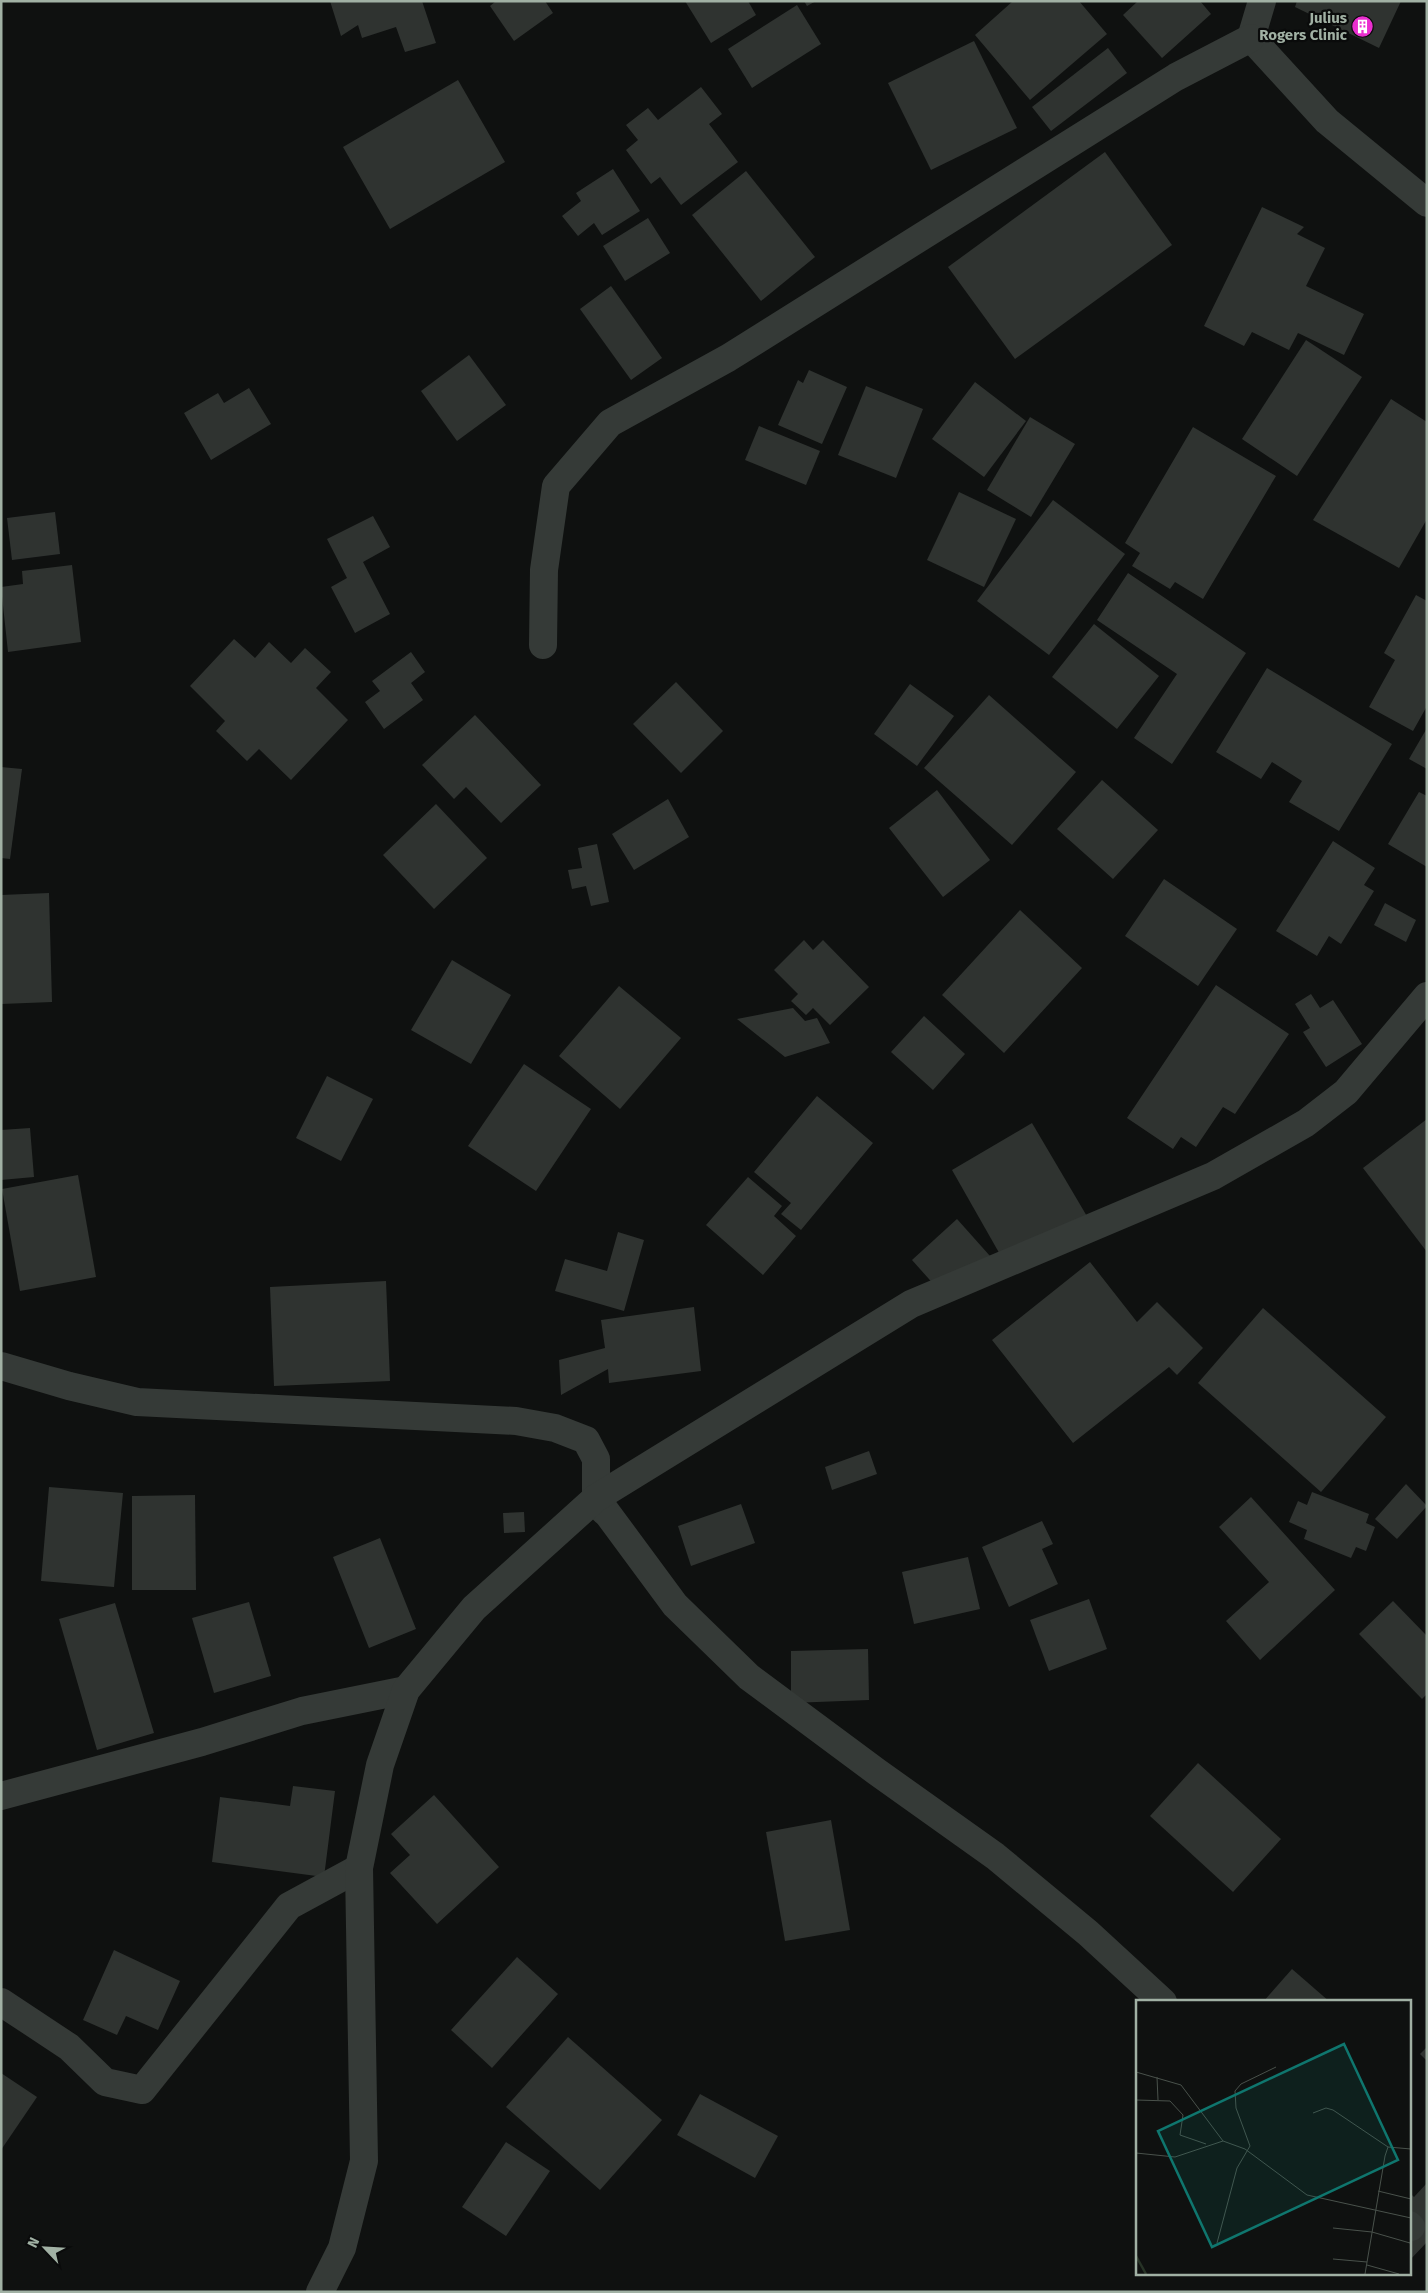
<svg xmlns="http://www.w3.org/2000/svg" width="1428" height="2293" font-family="'Fira Sans',sans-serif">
<rect width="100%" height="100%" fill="#0f1110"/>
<!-- building -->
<g fill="#2f3330">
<polygon points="330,1 422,1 436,43 405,52 396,27 362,38 358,25 341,36"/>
<polygon points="496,1 545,1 553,13 514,41 490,6"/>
<polygon points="685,1 748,1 756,15 711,43"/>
<polygon points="804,1 816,1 807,6"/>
<polygon points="1013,1 1079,1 1107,34 1030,100 975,35"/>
<polygon points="1138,1 1200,1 1211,14 1162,58 1123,15"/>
<polygon points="1297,1 1401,1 1379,48 1295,7"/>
<polygon points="797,5 821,44 752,88 728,49"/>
<polygon points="974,41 1017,128 931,170 888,83"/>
<polygon points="1108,48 1127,73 1051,131 1032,107"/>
<polygon points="458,80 505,162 390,229 343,147"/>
<polygon points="701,87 722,114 709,124 738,162 681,205 660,177 651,184 626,150 638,140 626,125 648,108 658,120"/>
<polygon points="1105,152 1172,245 1015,359 948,267"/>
<polygon points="613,169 640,211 602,235 594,223 578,236 562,216 581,201 576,193"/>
<polygon points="746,171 815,257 761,301 692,215"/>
<polygon points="1262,207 1304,227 1297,234 1325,248 1306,286 1364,314 1344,355 1298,333 1289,350 1252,332 1244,346 1204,326"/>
<polygon points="648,218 670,253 625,281 603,246"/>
<polygon points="611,286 662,358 631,380 580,309"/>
<polygon points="1306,340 1362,377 1297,476 1242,439"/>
<polygon points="469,355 506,405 457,441 421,391"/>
<polygon points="809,370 847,387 822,444 778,425 798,380 803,383"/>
<polygon points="975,382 1026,421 984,477 932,439"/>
<polygon points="866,386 923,409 896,478 838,455"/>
<polygon points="249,388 271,424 211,460 184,413 218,393 224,403"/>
<polygon points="1391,399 1427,422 1427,519 1399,568 1313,520"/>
<polygon points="1030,417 1075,444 1031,517 987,490"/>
<polygon points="759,426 820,451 806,485 745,460"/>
<polygon points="1193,427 1276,476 1203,599 1175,582 1170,589 1132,566 1140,553 1125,543"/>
<polygon points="959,492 1016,519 984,587 927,560"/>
<polygon points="1053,500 1125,554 1049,655 977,601"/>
<polygon points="55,512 60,554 12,560 7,518"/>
<polygon points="373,516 390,547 363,562 390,614 355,633 331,587 347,578 327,539"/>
<polygon points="72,565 81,642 8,652 1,587 23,584 22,571"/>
<polygon points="1128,573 1246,653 1172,764 1134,738 1177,674 1097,620"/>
<polygon points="1416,595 1427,601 1427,706 1413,731 1369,707 1395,660 1384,653"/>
<polygon points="1094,624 1159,676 1117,729 1052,677"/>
<polygon points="234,639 255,658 269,642 291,663 305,648 331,672 316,688 348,720 291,780 259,749 247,761 216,731 225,721 190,686"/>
<polygon points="411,652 425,672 411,683 423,700 384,729 365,702 380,691 372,681"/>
<polygon points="1267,668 1392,744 1339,831 1289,802 1302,781 1272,762 1261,779 1216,752"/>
<polygon points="676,682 723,731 681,773 633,724"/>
<polygon points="910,684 954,716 917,766 874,734"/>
<polygon points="989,695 1076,772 1012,845 924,768"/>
<polygon points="475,715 541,785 501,823 466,787 454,799 422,765"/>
<polygon points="1427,728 1427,769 1409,759"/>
<polygon points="1,767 22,769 10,859 1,858"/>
<polygon points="1102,780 1158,830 1113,879 1057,829"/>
<polygon points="937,790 990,860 943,897 889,828"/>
<polygon points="1419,792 1427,796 1427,867 1388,844"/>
<polygon points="668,799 689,837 634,870 612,834"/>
<polygon points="436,804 487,858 434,909 383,855"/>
<polygon points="1333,841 1375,868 1364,885 1374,891 1341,944 1329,936 1317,956 1276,931"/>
<polygon points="597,844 609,902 591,906 586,886 572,889 568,870 582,868 578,848"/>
<polygon points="1164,879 1237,929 1198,986 1125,936"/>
<polygon points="49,893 52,1002 1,1004 1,895"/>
<polygon points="1385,903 1416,920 1406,942 1374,925"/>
<polygon points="1020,910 1082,968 1004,1053 942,995"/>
<polygon points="804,940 813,950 823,940 869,987 830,1025 813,1008 806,1015 791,1001 798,994 774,970"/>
<polygon points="452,960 511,995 471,1064 411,1030"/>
<polygon points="1216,985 1289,1034 1235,1114 1223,1107 1196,1147 1181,1137 1173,1149 1127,1118"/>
<polygon points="619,986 681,1038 620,1109 559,1056"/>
<polygon points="1311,994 1320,1008 1333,1000 1362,1044 1326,1067 1303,1032 1310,1028 1295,1004"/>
<polygon points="793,1008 805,1021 817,1018 830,1043 785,1057 737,1019"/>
<polygon points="924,1016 965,1054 933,1090 891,1052"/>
<polygon points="524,1064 591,1109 536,1191 468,1146"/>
<polygon points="327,1076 373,1099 341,1161 296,1138"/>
<polygon points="817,1096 873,1143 801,1230 781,1214 791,1203 754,1172"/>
<polygon points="1427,1119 1427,1252 1363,1168"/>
<polygon points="1032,1123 1088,1218 1006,1265 952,1170"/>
<polygon points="30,1128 34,1177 1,1180 1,1130"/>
<polygon points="78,1175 96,1277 20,1291 2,1189"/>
<polygon points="748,1177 782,1206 774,1216 796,1236 763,1275 706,1225"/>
<polygon points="957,1219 990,1256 945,1297 912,1260"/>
<polygon points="618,1232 644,1240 624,1311 555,1291 565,1259 607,1271"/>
<polygon points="1090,1262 1137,1322 1157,1302 1203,1348 1177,1375 1169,1367 1073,1443 992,1340"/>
<polygon points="386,1281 390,1381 274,1386 270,1287"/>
<polygon points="694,1307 701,1371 609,1383 608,1369 561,1395 559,1360 605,1348 601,1320"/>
<polygon points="1263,1308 1386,1417 1321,1492 1198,1383"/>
<polygon points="869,1451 877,1474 832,1490 825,1467"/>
<polygon points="1406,1484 1427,1506 1397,1539 1375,1519"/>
<polygon points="49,1487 123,1493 114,1587 41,1581"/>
<polygon points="1312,1492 1369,1514 1366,1523 1375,1527 1366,1551 1356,1547 1351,1558 1304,1539 1307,1530 1289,1522 1298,1501 1307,1505"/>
<polygon points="195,1495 196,1590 132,1590 132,1496"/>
<polygon points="1251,1497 1335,1590 1260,1660 1226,1621 1269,1582 1219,1527"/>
<polygon points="741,1504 755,1543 691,1566 678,1526"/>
<polygon points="524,1512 525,1532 504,1533 503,1513"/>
<polygon points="1042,1521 1053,1544 1042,1549 1058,1584 1009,1607 982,1547"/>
<polygon points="380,1538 416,1629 369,1648 333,1557"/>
<polygon points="968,1557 980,1609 914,1624 902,1572"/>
<polygon points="1089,1599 1107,1649 1049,1671 1030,1620"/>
<polygon points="1393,1601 1427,1636 1427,1694 1422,1699 1359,1634"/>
<polygon points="249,1602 271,1676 214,1693 192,1618"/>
<polygon points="115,1603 154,1733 97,1750 59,1619"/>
<polygon points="868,1649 869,1700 791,1703 791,1651"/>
<polygon points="1198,1763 1281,1839 1233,1892 1150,1816"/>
<polygon points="293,1786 335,1791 324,1877 212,1862 220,1797 290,1806"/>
<polygon points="434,1795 499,1867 437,1924 390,1873 410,1855 391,1834"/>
<polygon points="831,1820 850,1930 785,1941 766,1832"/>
<polygon points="114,1950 180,1981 158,2030 126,2016 117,2035 83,2020"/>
<polygon points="517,1957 558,1994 492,2068 451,2030"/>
<polygon points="1292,1969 1330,2002 1263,2002"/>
<polygon points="568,2037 662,2120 600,2190 506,2107"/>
<polygon points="1427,2047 1427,2061 1420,2054"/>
<polygon points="1,2073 37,2097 1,2150"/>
<polygon points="700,2094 778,2136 755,2178 677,2135"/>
<polygon points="506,2142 550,2171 506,2236 462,2207"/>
<polygon points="1427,2183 1427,2242 1409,2261 1409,2192 1414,2197"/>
</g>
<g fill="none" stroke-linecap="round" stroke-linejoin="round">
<!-- minor -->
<g stroke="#353a37" stroke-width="28">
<polyline points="1262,1 1251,38 1327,121 1427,203"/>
<polyline points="543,645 544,570 556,486 610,423 728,358 1176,77 1251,38"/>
<polyline points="1,1366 69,1386 137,1402 516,1421 555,1428 586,1440 596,1459 596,1498 604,1511"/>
<polyline points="596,1498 675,1605 749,1677 877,1772 995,1856 1088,1933 1163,2002"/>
<polyline points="1,1796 202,1742 302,1711 406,1690"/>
<polyline points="1,2002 69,2047 105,2082 142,2090 289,1906 359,1868"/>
<polyline points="1409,2225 1411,2227"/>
<polyline points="320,2292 342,2248 364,2161 359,1868 380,1765 406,1690 474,1608 596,1498 911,1304 1213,1176 1306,1123 1346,1092 1427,996"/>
</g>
</g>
<!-- icons -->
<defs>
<symbol id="building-disc" viewBox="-11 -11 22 22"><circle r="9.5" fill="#ea2ecf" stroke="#0a0b0b"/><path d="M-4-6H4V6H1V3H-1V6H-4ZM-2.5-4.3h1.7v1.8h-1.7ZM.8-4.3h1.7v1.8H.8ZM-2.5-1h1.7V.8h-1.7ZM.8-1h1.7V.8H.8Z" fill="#fff"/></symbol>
</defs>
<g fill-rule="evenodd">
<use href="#building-disc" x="1350" y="14" width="25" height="25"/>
</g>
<g text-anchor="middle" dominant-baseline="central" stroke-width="4.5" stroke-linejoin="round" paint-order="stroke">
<!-- poi labels -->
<g font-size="15" font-weight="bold" fill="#a1b1a4" stroke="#0a0b0b" text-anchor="end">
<text x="1347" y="18">Julius<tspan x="1347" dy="17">Rogers Clinic</tspan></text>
</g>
</g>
<!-- overview -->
<g transform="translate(1136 2000)">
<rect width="275" height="275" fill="#0f1110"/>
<path fill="none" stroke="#273326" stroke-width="2.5" d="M0,256L10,274"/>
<path fill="none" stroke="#49514b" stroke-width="1" d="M0,72L45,85L87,141M21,77L22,100M0,100L34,101L47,115L44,135L70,144M177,113L190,108L197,110L252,147M0,153L39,157L87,141L109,149L171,195L275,218M242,191L275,199M197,228L236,232L274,243M81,243L101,168L114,146L100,108L99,91L105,84L140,67M197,259L231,262M231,265L263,274M229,274L249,156L252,147L275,149"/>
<path fill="#0f766e" fill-opacity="0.15" stroke="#0f766e" stroke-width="2.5" d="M208,44L262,160L76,247L22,131Z"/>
<rect width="275" height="275" fill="none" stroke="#a1b1a4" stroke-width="2.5"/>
</g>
<!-- border -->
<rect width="1428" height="2293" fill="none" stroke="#a1b1a4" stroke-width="5"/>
<!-- north arrow -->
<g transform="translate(45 2248) rotate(295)" stroke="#0a0b0b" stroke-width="4" paint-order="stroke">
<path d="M0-4L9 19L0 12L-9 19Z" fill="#a1b1a4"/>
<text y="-8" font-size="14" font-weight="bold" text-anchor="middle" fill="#a1b1a4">N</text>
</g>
</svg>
